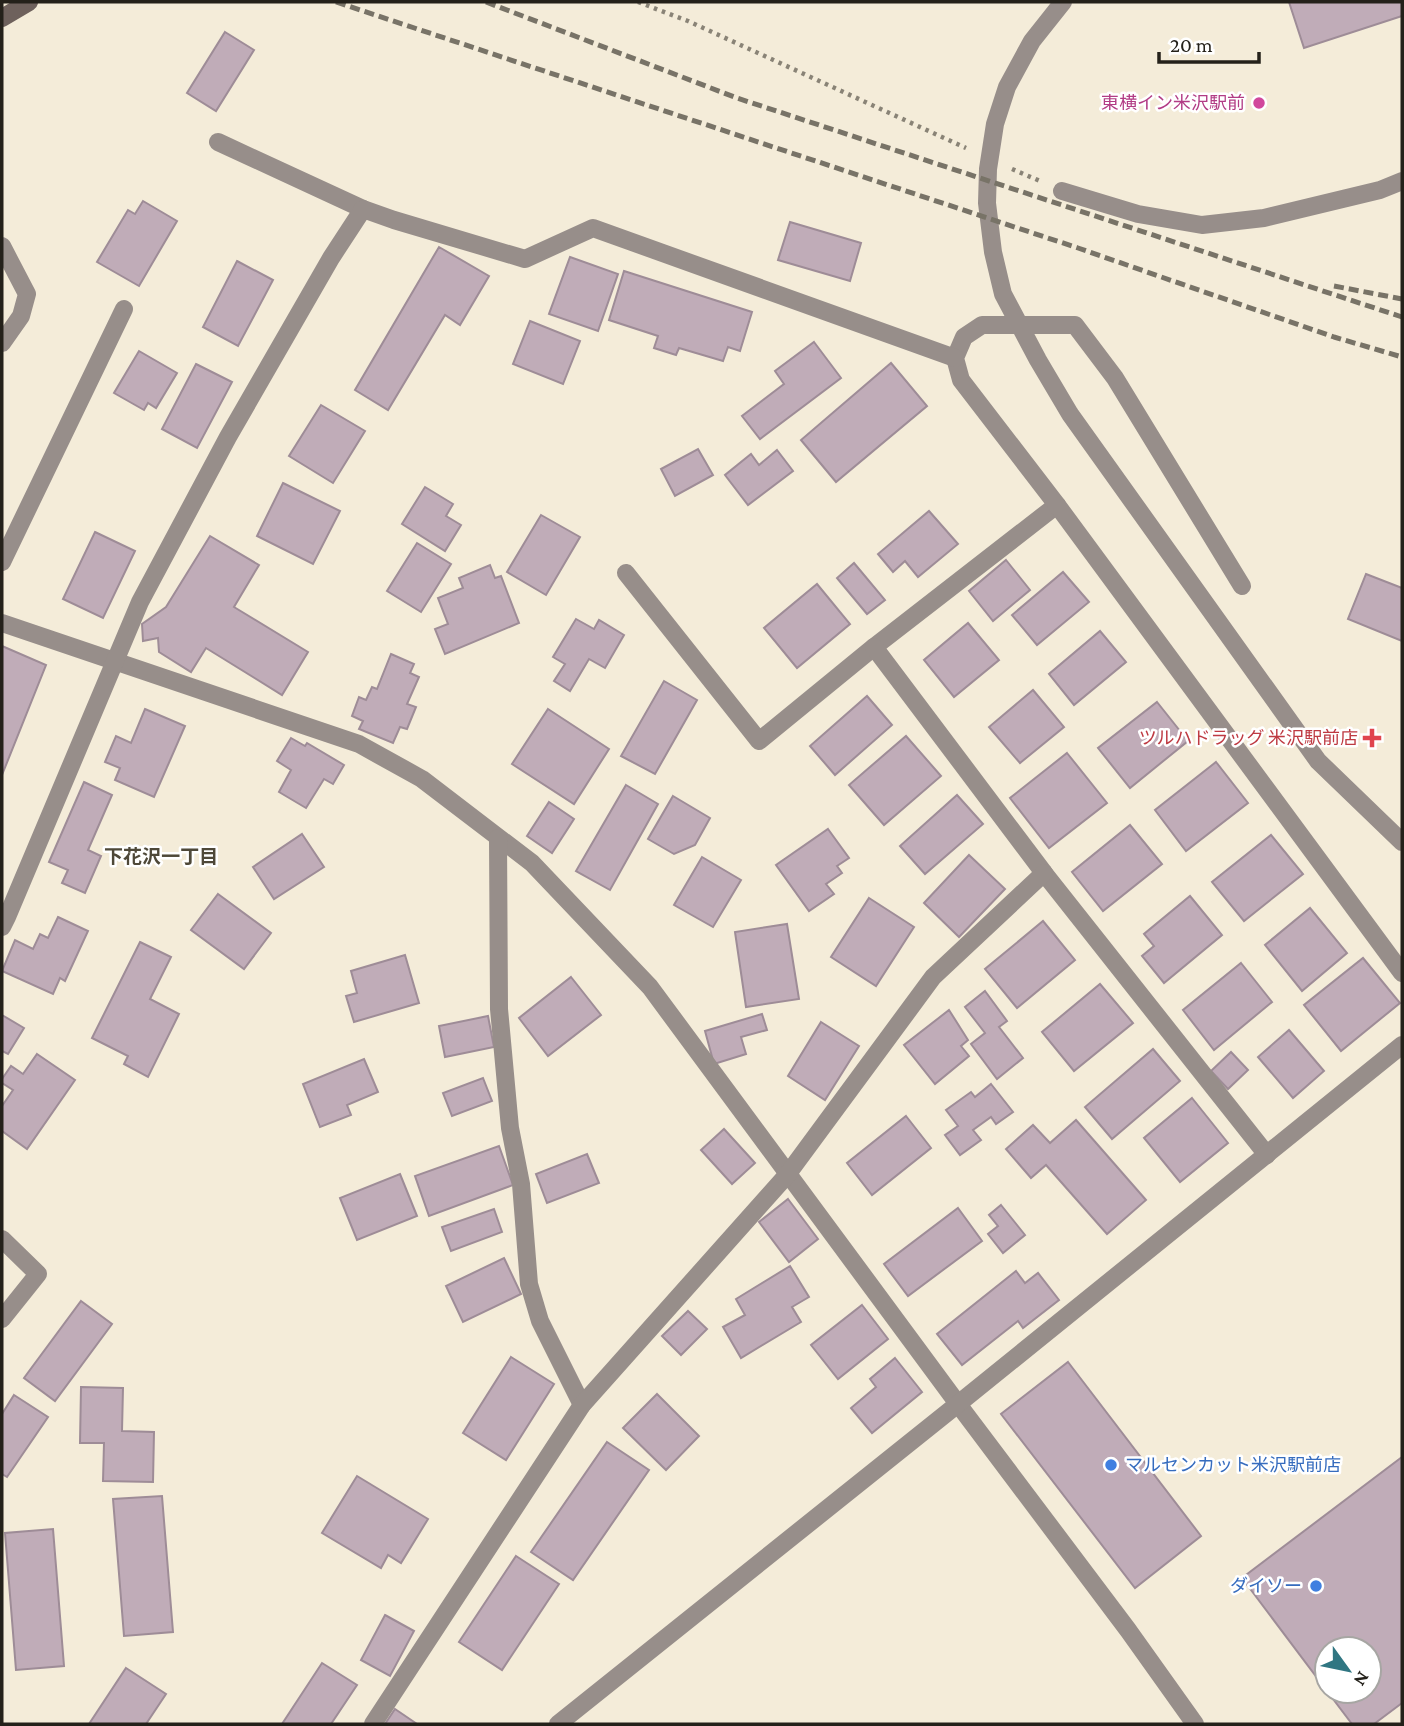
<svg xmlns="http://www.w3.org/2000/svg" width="1404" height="1726" font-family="'Crimson Pro','Noto Sans JP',serif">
<rect width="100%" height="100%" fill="#f4ecd9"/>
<!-- building -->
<g fill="#c0acb8" stroke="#9e8c97" stroke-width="2">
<polygon points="1289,2 1402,2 1402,16 1304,48"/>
<polygon points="225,32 254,50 216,111 187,93"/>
<polygon points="143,201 177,221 139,286 97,262 128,210 135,214"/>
<polygon points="790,222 861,243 850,281 778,260"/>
<polygon points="439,247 489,276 460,325 445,315 388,410 355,390"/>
<polygon points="570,257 618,274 598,331 549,314"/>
<polygon points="237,261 273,280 238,346 203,327"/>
<polygon points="624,271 752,312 740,351 728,347 723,361 679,348 676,355 654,348 658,336 609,320"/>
<polygon points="530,321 580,341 563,384 513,364"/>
<polygon points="814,342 841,378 760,439 742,416 784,384 775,371"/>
<polygon points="139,351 177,373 156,408 148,403 144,410 114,393"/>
<polygon points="891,363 927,406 836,482 801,440"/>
<polygon points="196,364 232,382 197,448 162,429"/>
<polygon points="321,405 365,431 333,483 289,456"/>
<polygon points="698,449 713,475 675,496 661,469"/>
<polygon points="777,450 793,471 748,505 725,475 751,454 759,465"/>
<polygon points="283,483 340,511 313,564 257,536"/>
<polygon points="425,487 453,504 446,516 461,525 445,551 402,524"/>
<polygon points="929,511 958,544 918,577 905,561 893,572 878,554"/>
<polygon points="541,515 580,537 546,595 507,572"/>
<polygon points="95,532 135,551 103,618 63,599"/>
<polygon points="210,536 259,565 234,607 308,652 282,695 206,648 191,672 159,652 158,638 143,641 142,624 166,607"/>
<polygon points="417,543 451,564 421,612 387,591"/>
<polygon points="1006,560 1030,590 993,621 969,591"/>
<polygon points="854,563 885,600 867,614 837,578"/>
<polygon points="490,565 495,578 501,576 519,623 445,654 435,629 448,624 438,598 463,588 459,578"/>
<polygon points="1063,572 1089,602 1037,645 1012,615"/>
<polygon points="1366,574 1402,588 1402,641 1348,619"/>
<polygon points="817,584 850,624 797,668 764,628"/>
<polygon points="576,619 594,629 599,620 624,635 605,668 589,659 570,691 554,681 565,664 553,657"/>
<polygon points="968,623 999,660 954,697 924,660"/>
<polygon points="1100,631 1126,662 1074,705 1049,674"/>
<polygon points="2,646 46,665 2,775"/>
<polygon points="391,654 414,664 410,673 419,677 407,704 416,707 407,729 400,727 393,743 359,729 363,721 352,716 359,697 366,700 372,687 377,689"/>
<polygon points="664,681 697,700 655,774 621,756"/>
<polygon points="1033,690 1064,727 1020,763 989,727"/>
<polygon points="867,696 892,725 835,775 810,746"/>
<polygon points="1157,702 1188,741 1130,788 1098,748"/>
<polygon points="145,709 185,726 154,797 115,780 120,768 105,762 116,736 131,743"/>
<polygon points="548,709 609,749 574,804 512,764"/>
<polygon points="906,736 941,776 884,825 849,785"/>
<polygon points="291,738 305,746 307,743 344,765 333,784 324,779 306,808 279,792 291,770 277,761"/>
<polygon points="1067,753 1107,803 1049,848 1010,798"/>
<polygon points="1216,762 1248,803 1186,851 1155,810"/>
<polygon points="84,782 112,795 88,850 101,856 85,893 62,883 68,870 49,862"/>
<polygon points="626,785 658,804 610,890 576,871"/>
<polygon points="957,795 983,824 925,874 900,846"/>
<polygon points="673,796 710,818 695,845 674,854 648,839"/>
<polygon points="549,802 574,819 552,853 527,836"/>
<polygon points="1130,825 1162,864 1103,911 1072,872"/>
<polygon points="828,829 849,858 837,866 842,873 826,884 834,894 809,911 776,865"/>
<polygon points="302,834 324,867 274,899 253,867"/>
<polygon points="1271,835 1303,874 1244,921 1212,882"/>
<polygon points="969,855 1005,889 959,937 924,903"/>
<polygon points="702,857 741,880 713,927 674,905"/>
<polygon points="218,894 271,933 244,969 191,930"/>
<polygon points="1190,896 1222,935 1164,983 1142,956 1154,946 1144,934"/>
<polygon points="869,898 914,927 876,986 831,957"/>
<polygon points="1310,908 1347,953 1302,991 1265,945"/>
<polygon points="58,917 88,931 65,981 60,978 53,994 2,971 15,940 33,949 40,934 48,938"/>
<polygon points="1043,921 1075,960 1017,1008 985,969"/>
<polygon points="787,924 799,999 746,1007 735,932"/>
<polygon points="140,942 171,957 150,999 179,1014 148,1077 124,1064 128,1056 92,1038"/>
<polygon points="405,955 419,1003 354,1022 346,996 357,993 351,971"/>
<polygon points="1363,958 1400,1003 1341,1051 1304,1005"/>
<polygon points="1241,963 1272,1002 1214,1050 1183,1010"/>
<polygon points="571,977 601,1015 548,1056 519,1018"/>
<polygon points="1100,984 1133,1023 1074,1071 1042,1032"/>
<polygon points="985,991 1007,1021 999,1027 1023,1058 997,1079 971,1044 985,1033 965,1007"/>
<polygon points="949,1010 968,1040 961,1046 969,1056 935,1084 904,1045"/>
<polygon points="762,1014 767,1030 741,1037 746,1054 714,1064 705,1031"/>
<polygon points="2,1015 24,1028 8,1054 2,1051"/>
<polygon points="488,1016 494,1047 445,1057 439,1026"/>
<polygon points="821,1022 859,1046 825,1100 788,1076"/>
<polygon points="1289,1030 1324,1071 1293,1098 1258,1057"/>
<polygon points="1153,1049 1180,1081 1112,1139 1085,1107"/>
<polygon points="1231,1052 1248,1070 1228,1089 1211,1071"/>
<polygon points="37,1054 75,1080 27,1149 2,1131 2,1106 13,1090 2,1083 2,1079 11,1066 23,1074"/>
<polygon points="364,1059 378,1092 347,1105 351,1115 320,1127 303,1084"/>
<polygon points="483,1078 492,1101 452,1116 443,1093"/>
<polygon points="991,1084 1013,1112 996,1124 991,1117 973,1130 981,1140 960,1155 945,1135 958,1126 946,1110 971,1092 975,1097"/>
<polygon points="1192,1098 1228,1143 1180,1182 1144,1138"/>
<polygon points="906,1116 931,1148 872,1195 847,1163"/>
<polygon points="1076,1120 1146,1200 1107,1234 1046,1165 1031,1178 1006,1149 1033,1125 1050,1143"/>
<polygon points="724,1129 755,1163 732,1184 701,1150"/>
<polygon points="499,1146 513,1185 429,1216 415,1176"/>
<polygon points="587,1154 599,1183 547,1203 536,1174"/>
<polygon points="400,1174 417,1216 357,1240 340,1198"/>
<polygon points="788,1199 818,1239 789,1262 759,1222"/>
<polygon points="1001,1205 1025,1235 1003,1253 988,1234 998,1226 989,1215"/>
<polygon points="958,1208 982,1241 908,1296 884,1264"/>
<polygon points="494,1209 502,1232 451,1251 442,1227"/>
<polygon points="504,1258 521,1294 463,1322 446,1286"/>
<polygon points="790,1266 809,1297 792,1307 801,1322 741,1358 723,1327 745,1315 736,1299"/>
<polygon points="1016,1271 1025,1283 1038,1273 1059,1300 1023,1328 1018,1321 962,1365 937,1334"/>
<polygon points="81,1301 112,1324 55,1401 24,1378"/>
<polygon points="862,1305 888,1339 838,1379 811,1345"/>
<polygon points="688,1311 707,1329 681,1355 662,1336"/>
<polygon points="511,1357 554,1384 506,1460 463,1433"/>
<polygon points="895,1358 922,1392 872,1433 851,1408 876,1387 870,1379"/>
<polygon points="1068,1362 1201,1536 1135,1588 1001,1414"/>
<polygon points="81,1387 123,1388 122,1431 154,1432 153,1482 103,1481 104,1443 80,1443"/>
<polygon points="657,1394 699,1436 666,1470 623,1428"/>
<polygon points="14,1395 48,1417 7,1477 2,1474 2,1414"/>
<polygon points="607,1442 649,1470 573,1580 531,1552"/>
<polygon points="1402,1457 1402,1703 1374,1724 1352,1724 1327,1691 1369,1691 1369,1649 1327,1649 1327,1691 1242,1578"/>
<polygon points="357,1476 428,1519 401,1563 388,1555 381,1568 322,1533"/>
<polygon points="162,1496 173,1632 124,1636 113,1499"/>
<polygon points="53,1529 64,1666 16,1670 5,1533"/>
<polygon points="516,1556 559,1584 502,1670 459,1642"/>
<polygon points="385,1615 414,1631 390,1676 361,1660"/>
<polygon points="322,1663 357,1685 331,1724 282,1724"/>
<polygon points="126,1668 166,1694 146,1724 89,1724"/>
<polygon points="395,1709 417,1724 385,1724"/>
</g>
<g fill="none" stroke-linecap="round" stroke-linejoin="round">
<!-- path -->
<g stroke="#898376" stroke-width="4.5" stroke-dasharray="3.5 5" stroke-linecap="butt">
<polyline points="638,2 688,21 966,148"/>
<polyline points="1012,169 1040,181"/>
</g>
<!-- street -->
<g stroke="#978e8a" stroke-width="18">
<polyline points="1063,2 1032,41 1007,87 995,124 988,169 987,203 993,252 1003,294 1038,360 1070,414 1318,761 1402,842"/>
<polyline points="218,142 363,209"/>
<polyline points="1062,191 1138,214 1202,225 1264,218 1380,190 1402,181"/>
<polyline points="2,246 27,294 21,316 2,343"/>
<polyline points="2,562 124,309"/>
<polyline points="626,573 759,741 874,647 1057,505"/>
<polyline points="1242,586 1115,378 1075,325 982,325 964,337 955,358 961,380 1057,505 1402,973"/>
<polyline points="2,623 359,744 422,779 532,863 650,987 958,1404 1128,1630 1195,1724"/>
<polyline points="874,647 1044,873 1267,1155"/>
<polyline points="498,838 499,1009 510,1128 521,1184 529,1284 540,1321 582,1405"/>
<polyline points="2,927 7,917 140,602 228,437 331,258 363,209 394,220 525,259 593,228 955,358"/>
<polyline points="2,1239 38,1274 2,1319"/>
<polyline points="373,1724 582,1405 787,1175 933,977 1044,873"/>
<polyline points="558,1724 958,1404 1402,1045"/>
</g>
<!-- secondary -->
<polyline stroke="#6e615c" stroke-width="18" points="2,18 29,2"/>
<!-- rail -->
<g stroke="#787367" stroke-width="5" stroke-dasharray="10 5" stroke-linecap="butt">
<polyline points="336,2 1078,248 1334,337 1402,357"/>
<polyline points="486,2 737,98 1402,317"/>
<polyline points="1334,286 1402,299"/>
</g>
</g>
<!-- markers -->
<circle fill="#d1479c" stroke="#fff" stroke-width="2.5" cx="1259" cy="103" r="7"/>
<path fill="#e0444e" stroke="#fff" stroke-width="2.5" d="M1368.5 727.5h7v7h7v7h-7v7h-7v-7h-7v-7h7z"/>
<g fill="#3f7fe0" stroke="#fff" stroke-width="2.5">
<circle cx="1111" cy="1465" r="7"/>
<circle cx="1316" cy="1586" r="7"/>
</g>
<g text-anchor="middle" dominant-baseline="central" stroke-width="5" stroke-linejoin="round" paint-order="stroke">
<!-- hotel labels -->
<g font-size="18" fill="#b23c85" stroke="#fff" text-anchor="end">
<text x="1245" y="103">東横イン米沢駅前</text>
</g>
<!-- health labels -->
<g font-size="18" fill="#be3a42" stroke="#fff" text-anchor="end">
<text x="1358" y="738">ツルハドラッグ 米沢駅前店</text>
</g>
<!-- shop labels -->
<g font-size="18" fill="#366cbe" stroke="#fff" text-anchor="start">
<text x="1125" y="1465">マルセンカット米沢駅前店</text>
<text x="1302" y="1586" text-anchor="end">ダイソー</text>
</g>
<!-- neighbourhood labels -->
<g font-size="19" font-weight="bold" fill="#4e4838" stroke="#fff">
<text x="161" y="856">下花沢一丁目</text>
</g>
</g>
<!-- border -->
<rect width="1404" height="1726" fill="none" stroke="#24211a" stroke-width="7"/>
<!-- north arrow -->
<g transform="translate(1348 1670) rotate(123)"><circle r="33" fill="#ffffff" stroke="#a7a6a3" stroke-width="2"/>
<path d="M0-5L12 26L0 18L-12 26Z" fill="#307682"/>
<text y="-10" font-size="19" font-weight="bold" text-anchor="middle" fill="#24211a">N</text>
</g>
<!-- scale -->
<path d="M1159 52v10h100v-10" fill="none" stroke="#24211a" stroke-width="3.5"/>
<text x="1170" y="52" font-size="21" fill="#24211a" stroke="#ffffff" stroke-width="5" paint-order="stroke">20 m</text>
</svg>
